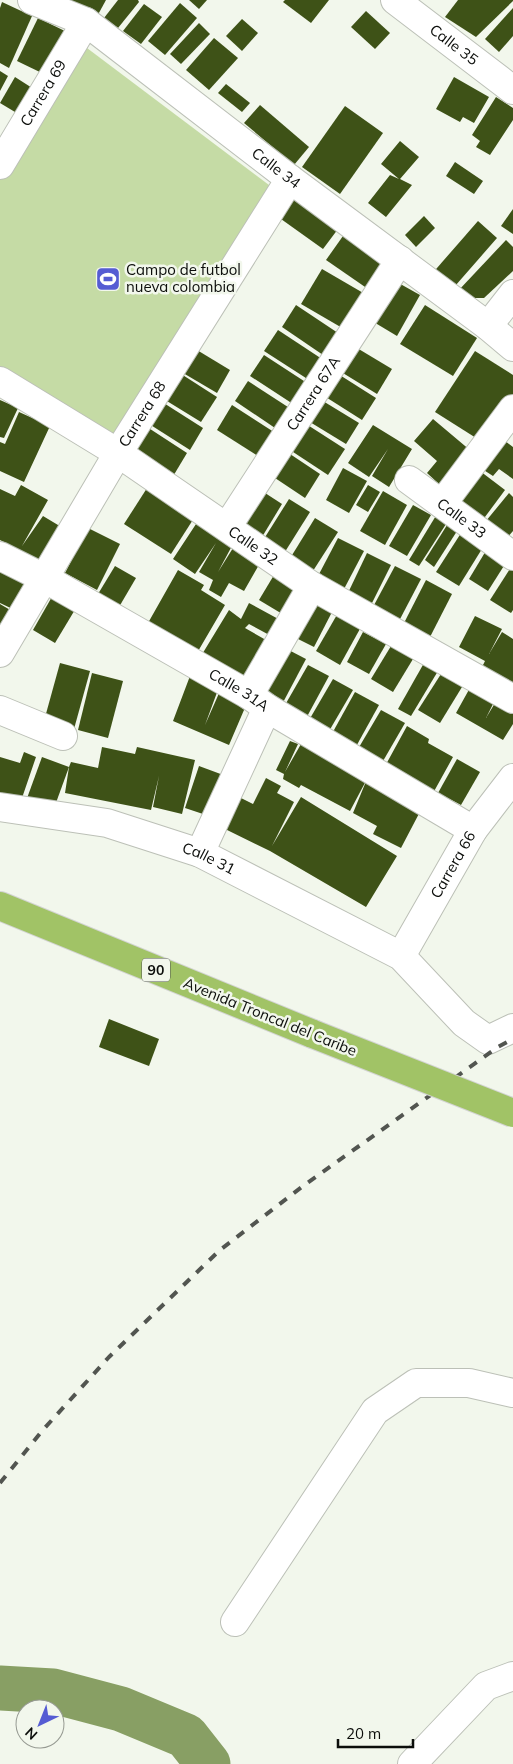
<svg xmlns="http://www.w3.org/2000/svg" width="513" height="1764" viewBox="0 0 513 1764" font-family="Mulish,sans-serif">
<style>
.green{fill:#c5dba5}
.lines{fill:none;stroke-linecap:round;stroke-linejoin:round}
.river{stroke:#889f64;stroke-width:45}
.building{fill:#3e5217}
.minor-casing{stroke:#bcc0b7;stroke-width:30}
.highway-casing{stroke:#d3d4d3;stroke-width:30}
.minor{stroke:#fff;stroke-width:28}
.highway{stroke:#a1c366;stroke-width:28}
.rail{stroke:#525550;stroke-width:4;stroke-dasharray:9 9;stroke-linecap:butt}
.highway-bridge-casing{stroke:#d3d4d3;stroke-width:30;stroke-linecap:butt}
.highway-bridge{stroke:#a1c366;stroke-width:28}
.labels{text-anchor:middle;stroke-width:5;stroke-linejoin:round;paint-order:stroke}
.shield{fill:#f2f7ec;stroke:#51544e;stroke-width:1}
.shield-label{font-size:14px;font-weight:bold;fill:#0c0e0b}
.street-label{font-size:15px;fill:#0c0e0b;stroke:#f2f7ec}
.poi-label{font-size:15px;fill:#0c0e0b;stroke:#f2f7ec;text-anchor:start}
</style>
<rect width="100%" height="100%" fill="#f2f7ec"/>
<polygon class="green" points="79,42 273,188 113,443 0,370 0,172"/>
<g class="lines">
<polyline class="river" points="0,1688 53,1691 121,1709 186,1736 208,1764"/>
</g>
<g class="building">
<polygon points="69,0 106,0 94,22 65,6"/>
<polygon points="118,0 138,0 139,2 118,28 104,18"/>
<polygon points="189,0 207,0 199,9"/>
<polygon points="285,0 329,0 311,23 283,2"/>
<polygon points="458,0 513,0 513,1 476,37 445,17"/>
<polygon points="2,2 32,16 9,68 0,63 0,8"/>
<polygon points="180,3 197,18 165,55 148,41"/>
<polygon points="144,4 162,17 141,44 123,31"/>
<polygon points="513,8 513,36 499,52 485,39"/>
<polygon points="366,11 390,33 375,49 351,27"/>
<polygon points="38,18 69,33 48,76 17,61"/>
<polygon points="242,19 258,33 242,51 226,36"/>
<polygon points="199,23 210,34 181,64 170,54"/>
<polygon points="214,38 238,58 209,90 186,70"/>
<polygon points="0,71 8,76 0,91"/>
<polygon points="15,77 40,93 25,118 0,103"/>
<polygon points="454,77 489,97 474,123 463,117 460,122 436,109"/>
<polygon points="226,84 250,103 242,112 218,93"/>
<polygon points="496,97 513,108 513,120 490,155 476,147 480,141 472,135"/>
<polygon points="260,105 309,147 294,165 244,123"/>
<polygon points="345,106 383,133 340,194 302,167"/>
<polygon points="400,141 419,157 400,179 412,185 386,217 368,203 390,175 399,179 381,164"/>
<polygon points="455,162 483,181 474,194 446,176"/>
<polygon points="289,192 338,229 323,249 274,214"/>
<polygon points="513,209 513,234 501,226"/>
<polygon points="424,216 435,228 416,247 405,235"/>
<polygon points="478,221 497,238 449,293 430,276"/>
<polygon points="343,236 385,265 368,289 326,260"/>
<polygon points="506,240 513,247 513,271 484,298 467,298 458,291"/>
<polygon points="322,269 365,294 344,329 301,304"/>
<polygon points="395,281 420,295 397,336 372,321"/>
<polygon points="296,305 341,335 326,357 282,327"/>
<polygon points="425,305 477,338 453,376 400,344"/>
<polygon points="278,330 322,359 309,380 264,351"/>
<polygon points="352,345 392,369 377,394 338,370"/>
<polygon points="192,347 230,370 217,393 178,370"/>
<polygon points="475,351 513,375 513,398 484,443 435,412"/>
<polygon points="264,355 307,383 293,404 250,376"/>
<polygon points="178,372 217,397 201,422 162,398"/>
<polygon points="335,372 376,398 362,420 321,394"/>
<polygon points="248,381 291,409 278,430 235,401"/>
<polygon points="318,398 359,423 346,444 305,419"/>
<polygon points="0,400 18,408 4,438 0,437"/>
<polygon points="159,400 203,428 190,450 146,422"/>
<polygon points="232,405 277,434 261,458 217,430"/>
<polygon points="19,412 50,426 24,482 0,471 0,442 5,444"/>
<polygon points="433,419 471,451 439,484 427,473 437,461 414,441"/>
<polygon points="303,422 345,449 328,475 287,448"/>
<polygon points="144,425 187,453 172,478 128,450"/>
<polygon points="373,425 412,449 389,487 372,476 388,449 369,477 348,463"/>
<polygon points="501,438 513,447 513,479 499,469 493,476 479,467"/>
<polygon points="287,452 320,474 305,498 272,476"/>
<polygon points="343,468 367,481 349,513 326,500"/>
<polygon points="480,471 505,490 482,521 457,502"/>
<polygon points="21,485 48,500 22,546 43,516 68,531 46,568 20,550 0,540 0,489 15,496"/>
<polygon points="149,485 196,515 171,554 124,524"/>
<polygon points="368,485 380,492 368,512 356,505"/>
<polygon points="262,491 282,504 262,537 241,524"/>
<polygon points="383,491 407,505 385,545 360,531"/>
<polygon points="509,493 513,497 513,531 507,538 486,521"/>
<polygon points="289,499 310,512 283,555 262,542"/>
<polygon points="413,505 431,515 407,556 389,546"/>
<polygon points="437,514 448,521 419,566 409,560"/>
<polygon points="315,518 338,532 311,574 289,560"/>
<polygon points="198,521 233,544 218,572 233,548 260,563 244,591 229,583 221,597 209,590 213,580 199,572 216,543 195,574 173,559"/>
<polygon points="449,522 459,528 434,567 425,560"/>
<polygon points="88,528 120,544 97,590 65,573"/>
<polygon points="463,530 485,544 459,586 436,572"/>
<polygon points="338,538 364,551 344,589 318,576"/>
<polygon points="487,549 507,561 488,591 469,579"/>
<polygon points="367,553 391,565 370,607 347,595"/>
<polygon points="5,563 38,579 21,613 0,603 0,573"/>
<polygon points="513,564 513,610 511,613 490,600"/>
<polygon points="115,566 136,578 119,607 98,594"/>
<polygon points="395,566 421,579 399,621 373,607"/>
<polygon points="178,570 204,585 201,590 225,605 197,653 148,623"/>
<polygon points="274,575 299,590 284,615 259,600"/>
<polygon points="426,580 452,594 430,637 404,623"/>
<polygon points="53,595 76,608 55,643 33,630"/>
<polygon points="312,601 332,612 314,647 294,637"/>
<polygon points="249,603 282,621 273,637 249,624 245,628 273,644 251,684 201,656 229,610 241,619"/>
<polygon points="0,604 17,614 0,639"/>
<polygon points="338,613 361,627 340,665 316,651"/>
<polygon points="475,616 502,629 489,654 502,632 513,639 513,690 482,667 485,661 459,647"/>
<polygon points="363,632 386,644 369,674 347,662"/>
<polygon points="281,646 306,659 279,710 255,697"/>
<polygon points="391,646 413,659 393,692 371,679"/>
<polygon points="60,663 90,671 74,729 44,721"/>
<polygon points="424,663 438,671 411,716 398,709"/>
<polygon points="308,665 329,676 303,724 281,712"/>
<polygon points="92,673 123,681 108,738 78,730"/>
<polygon points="441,674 462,687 440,723 418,710"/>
<polygon points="190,676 219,687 205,725 220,691 247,703 229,745 173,721"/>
<polygon points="333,679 353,690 325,738 305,727"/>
<polygon points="471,686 495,700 486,718 498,698 513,708 513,724 503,740 456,713"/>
<polygon points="355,692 379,705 353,752 329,739"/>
<polygon points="381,710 405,723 379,768 355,754"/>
<polygon points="407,726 429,739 428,743 453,757 432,795 384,768"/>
<polygon points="290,741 298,744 285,772 301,744 367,779 350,811 301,785 299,788 283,779 284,774 276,770"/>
<polygon points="102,747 135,754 137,747 195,760 182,814 153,807 159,776 151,810 65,793 69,767 71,762 98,768"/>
<polygon points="24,752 36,757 22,798 11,794 7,804 0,802 0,757 20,763"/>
<polygon points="42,757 69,767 53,811 26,801"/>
<polygon points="457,759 480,772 461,805 438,793"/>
<polygon points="199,766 226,776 212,817 185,808"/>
<polygon points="266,778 281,786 277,793 294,802 272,846 301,797 397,856 366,907 270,851 223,828 239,797 253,804"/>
<polygon points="367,779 423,806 401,848 373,834 377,826 353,813"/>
<polygon points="109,1019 159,1039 149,1066 99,1047"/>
</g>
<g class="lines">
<defs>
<g id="minor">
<path id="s1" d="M 32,0 L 86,22 L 290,179 L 488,326 L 513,347"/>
<path id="s2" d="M 395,0 L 513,90"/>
<path id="s3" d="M 0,165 L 86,22"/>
<polyline points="488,326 513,294"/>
<path id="s4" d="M 0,381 L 118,453 L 312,586 L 513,699"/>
<path id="s5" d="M 409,480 L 513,556"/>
<polyline points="442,504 513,409"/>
<path id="s6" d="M 227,527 L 400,260"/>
<path id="s7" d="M 0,556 L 44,578 L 249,695 L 267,708 L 473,830"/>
<path id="s8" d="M 0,653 L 118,453 L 290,179"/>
<polyline points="249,695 312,586"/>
<polyline points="0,710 63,736"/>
<path id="s9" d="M 0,807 L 107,823 L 200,853 L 401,956 L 464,1023 L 488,1040 L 513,1028"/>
<polyline points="200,853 267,708"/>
<path id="s10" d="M 401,956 L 473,830 L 513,778"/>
<polyline points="235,1622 375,1411 416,1383 469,1383 513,1393"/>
<polyline points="412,1764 486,1686 513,1676"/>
</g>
<polyline id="highway" points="0,906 313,1034"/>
</defs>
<use href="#minor" class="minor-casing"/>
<use href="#highway" class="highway-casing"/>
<use href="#minor" class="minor"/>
<use href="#highway" class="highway"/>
<polyline class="rail" points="0,1483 42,1431 109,1357 220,1250 303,1186 498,1047 513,1039"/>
<defs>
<polyline id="highway-bridge" points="313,1034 513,1113"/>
</defs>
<use href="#highway-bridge" class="highway-bridge-casing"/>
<use href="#highway-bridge" class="highway-bridge"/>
</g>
<defs>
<symbol id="stadium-square" viewBox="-11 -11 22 22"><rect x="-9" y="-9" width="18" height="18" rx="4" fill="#555cd3" stroke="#f2f7ec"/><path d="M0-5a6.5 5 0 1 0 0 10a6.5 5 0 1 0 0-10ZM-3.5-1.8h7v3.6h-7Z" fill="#fff"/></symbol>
</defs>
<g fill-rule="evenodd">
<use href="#stadium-square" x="94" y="265" width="28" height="28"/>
</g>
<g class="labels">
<rect class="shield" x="142" y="958.5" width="28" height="23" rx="4"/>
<g class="shield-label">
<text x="156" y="975">90</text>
</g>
<g class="street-label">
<text dy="5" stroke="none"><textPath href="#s2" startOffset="74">Calle 35</textPath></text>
<text dy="5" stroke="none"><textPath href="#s3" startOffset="84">Carrera 69</textPath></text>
<text dy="5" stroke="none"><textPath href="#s1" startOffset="298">Calle 34</textPath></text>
<text dy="5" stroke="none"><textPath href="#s6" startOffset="159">Carrera 67A</textPath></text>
<text dy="5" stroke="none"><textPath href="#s8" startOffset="278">Carrera 68</textPath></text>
<text dy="5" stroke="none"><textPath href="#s5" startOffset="65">Calle 33</textPath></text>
<text dy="5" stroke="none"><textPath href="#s4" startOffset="302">Calle 32</textPath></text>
<text dy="5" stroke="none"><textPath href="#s7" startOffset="274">Calle 31A</textPath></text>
<text dy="5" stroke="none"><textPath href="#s9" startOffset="216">Calle 31</textPath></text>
<text dy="5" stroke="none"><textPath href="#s10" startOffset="105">Carrera 66</textPath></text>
<text transform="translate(270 1017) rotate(22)" y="5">Avenida Troncal del Caribe</text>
</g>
<g class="poi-label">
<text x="126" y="275">Campo de futbol<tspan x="126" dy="17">nueva colombia</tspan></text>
</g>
</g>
<g transform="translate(40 1724) rotate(223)"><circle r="24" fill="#f2f7ec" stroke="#969a92"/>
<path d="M0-4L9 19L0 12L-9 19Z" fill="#555cd3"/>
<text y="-8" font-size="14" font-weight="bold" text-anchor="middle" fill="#0c0e0b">N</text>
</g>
<path d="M338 1739v8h75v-8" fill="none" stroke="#0c0e0b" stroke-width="2.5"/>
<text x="346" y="1739" font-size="15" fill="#0c0e0b" stroke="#f2f7ec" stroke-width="4" paint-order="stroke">20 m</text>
</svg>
